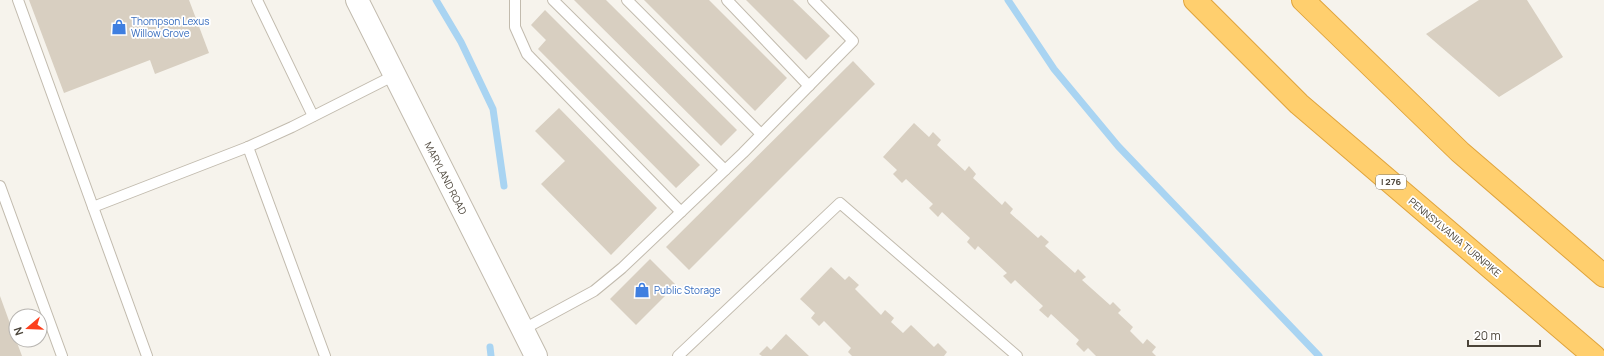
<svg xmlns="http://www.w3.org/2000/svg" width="1604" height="356" viewBox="0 0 1604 356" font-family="Manrope,sans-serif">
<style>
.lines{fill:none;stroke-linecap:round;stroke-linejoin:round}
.stream{stroke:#a9d4f2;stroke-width:7}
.building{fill:#d8cfc1}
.service-casing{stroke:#c2bbae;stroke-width:12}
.tertiary-casing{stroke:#c2bbae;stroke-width:24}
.motorway-casing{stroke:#e0a43c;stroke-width:24}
.service{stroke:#fff;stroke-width:10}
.tertiary{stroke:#fff;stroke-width:22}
.motorway{stroke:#ffcf6e;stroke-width:22}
.labels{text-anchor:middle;stroke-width:3.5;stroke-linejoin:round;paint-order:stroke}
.shield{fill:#fff;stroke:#817c74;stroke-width:1}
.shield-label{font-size:9px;font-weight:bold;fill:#4b4439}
.shop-label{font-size:10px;fill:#366cbe;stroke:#fff;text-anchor:start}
.street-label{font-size:10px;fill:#4b4439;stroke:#fff}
</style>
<rect width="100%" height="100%" fill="#f6f3ec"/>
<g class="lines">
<g class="stream">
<polyline points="436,0 461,42 493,109 504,186"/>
<polyline points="1008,0 1054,69 1118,146 1319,356"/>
<polyline points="490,347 491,356"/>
</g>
</g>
<g class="building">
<polygon points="29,0 189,0 209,53 155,74 150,60 64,93"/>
<polygon points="574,0 606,0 737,130 721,146"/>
<polygon points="644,0 709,0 787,78 755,111"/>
<polygon points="746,0 793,0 830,36 806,60"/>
<polygon points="1479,0 1527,0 1563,57 1499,97 1426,34"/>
<polygon points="545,10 700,165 676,188 538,49 546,40 531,25"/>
<polygon points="853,61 875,84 689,270 666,247"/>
<polygon points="559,108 657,208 611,255 541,184 565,161 535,131"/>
<polygon points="914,123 929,137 933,132 941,140 937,145 965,171 969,166 976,174 973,178 1002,205 1005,201 1013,209 1010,213 1038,238 1041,235 1049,242 1045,246 1075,273 1078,269 1086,277 1082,280 1110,305 1113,302 1121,310 1118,313 1133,327 1130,331 1143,344 1147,339 1156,347 1152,352 1156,356 1096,356 1088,348 1084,352 1076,344 1079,340 1051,314 1048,318 1039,310 1043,306 1015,280 1011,284 1003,276 1007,273 978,246 975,250 967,242 970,238 942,212 938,217 929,208 933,204 906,179 902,183 893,174 897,170 883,157"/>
<polygon points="650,259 676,285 636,325 610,299"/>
<polygon points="831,267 845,280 849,276 859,285 855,289 881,315 885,310 894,318 891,322 903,333 911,325 934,347 938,343 947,352 944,356 852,356 848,352 851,348 824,321 819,326 811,318 815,313 800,299"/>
<polygon points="0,296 16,340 22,356 0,356"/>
<polygon points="786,334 809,356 762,356 759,354 767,346 771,350"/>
</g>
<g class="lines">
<defs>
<g id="service">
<polyline points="18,0 93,207 248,147 292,127 395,75"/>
<polyline points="257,0 313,116"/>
<polyline points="515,0 515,27 527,54 681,212"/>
<polyline points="553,0 725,170"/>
<polyline points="627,0 761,134"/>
<polyline points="727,0 809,86"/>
<polyline points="248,147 325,356"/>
<polyline points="0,186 62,356"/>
<polyline points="93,207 147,356"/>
<polyline points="522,330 594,291 622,268 743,153 853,41 813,0"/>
<polyline points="678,356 840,203 1017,356"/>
</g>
<polyline id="tertiary" points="357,0 536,356"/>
<g id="motorway">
<polyline points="1195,0 1299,104 1594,356"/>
<polyline points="1303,0 1460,152 1604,276"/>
</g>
</defs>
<use href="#service" class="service-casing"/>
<use href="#tertiary" class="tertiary-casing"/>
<use href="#motorway" class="motorway-casing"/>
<use href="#service" class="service"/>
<use href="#tertiary" class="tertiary"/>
<use href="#motorway" class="motorway"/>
</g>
<defs>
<symbol id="shop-bare" viewBox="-9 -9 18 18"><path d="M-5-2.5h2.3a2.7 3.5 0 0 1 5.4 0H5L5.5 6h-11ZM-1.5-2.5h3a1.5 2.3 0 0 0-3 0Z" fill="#3f7fe0" stroke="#fff" stroke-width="2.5" paint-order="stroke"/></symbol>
</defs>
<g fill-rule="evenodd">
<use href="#shop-bare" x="108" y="16" width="22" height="22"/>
<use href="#shop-bare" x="631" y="279" width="22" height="22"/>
</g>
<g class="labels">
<rect class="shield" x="1376" y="175" width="30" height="14" rx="3"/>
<g class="shield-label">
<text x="1391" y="185">I 276</text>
</g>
<g class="shop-label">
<text x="131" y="25">Thompson Lexus<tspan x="131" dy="12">Willow Grove</tspan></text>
<text x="654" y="294">Public Storage</text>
</g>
<g class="street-label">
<text transform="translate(446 178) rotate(63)" y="4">MARYLAND ROAD</text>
<text transform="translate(1455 237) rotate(40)" y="4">PENNSYLVANIA TURNPIKE</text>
</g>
</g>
<g transform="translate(28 328) rotate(251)"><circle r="19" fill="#ffffff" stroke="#b7b4b0"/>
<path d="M0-3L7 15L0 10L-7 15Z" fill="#fc3f1d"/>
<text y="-6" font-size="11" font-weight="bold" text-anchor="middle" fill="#4b4439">N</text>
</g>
<path d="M1468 340v6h72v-6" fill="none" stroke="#4b4439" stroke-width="2"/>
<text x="1474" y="340" font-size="12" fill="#4b4439" stroke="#ffffff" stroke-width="3" paint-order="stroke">20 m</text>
</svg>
